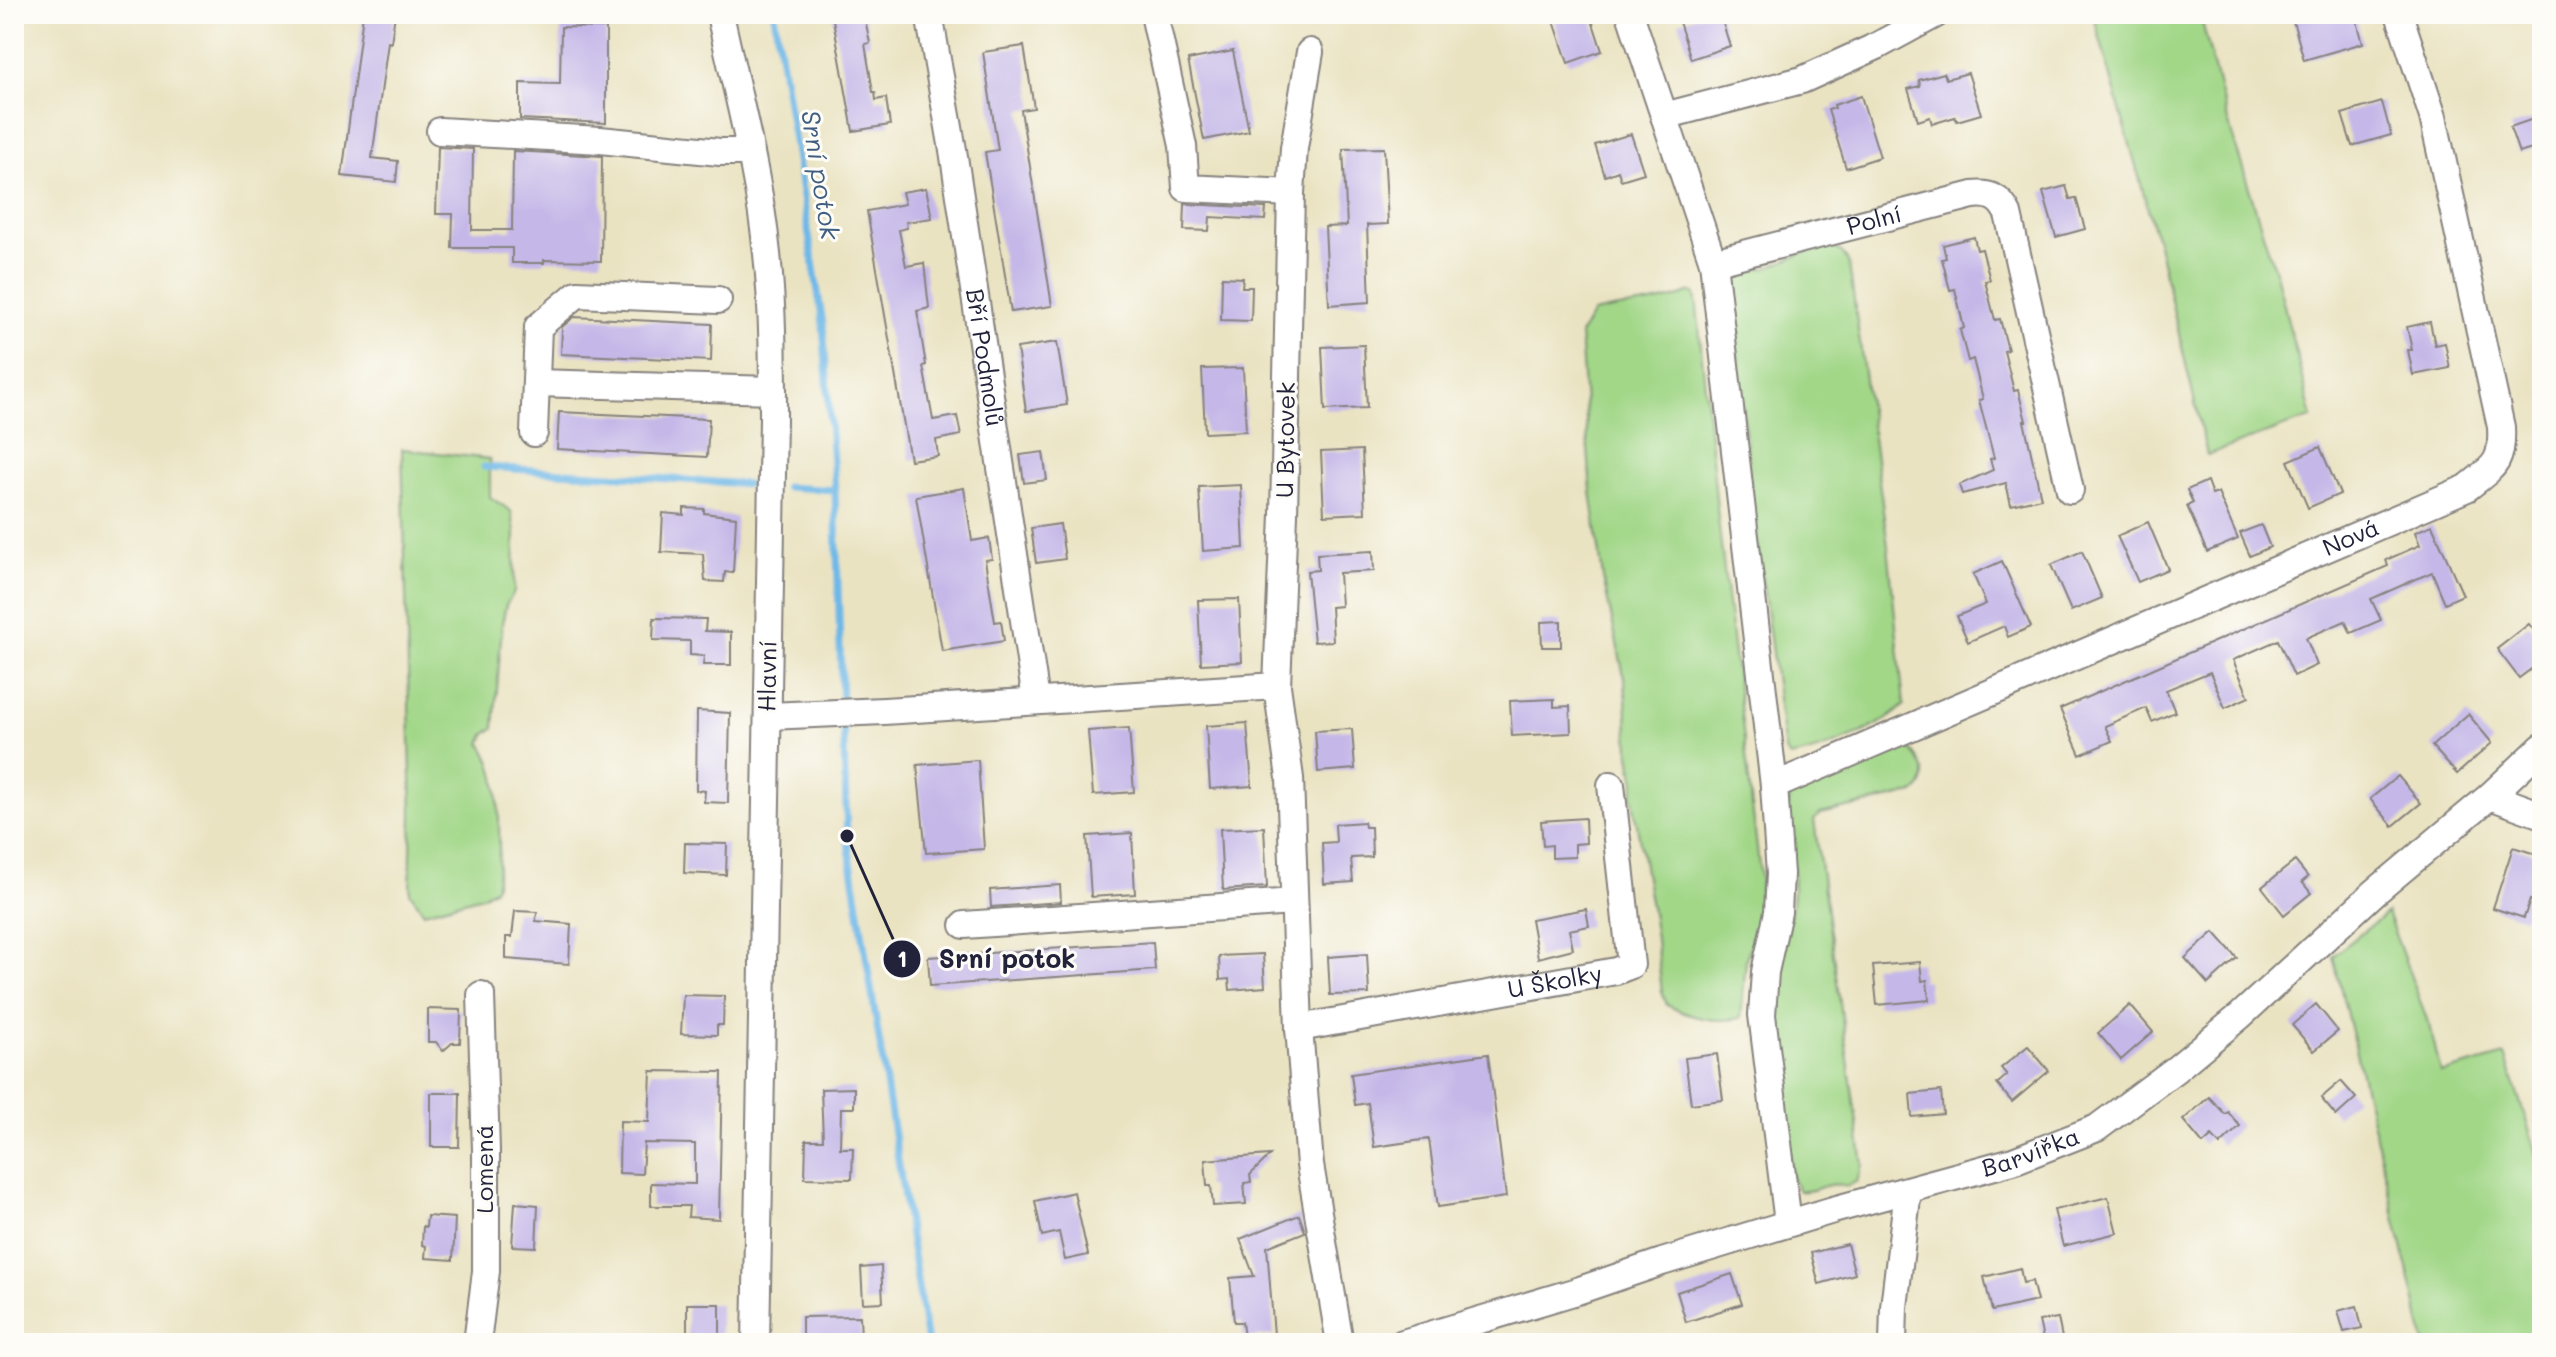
<svg xmlns="http://www.w3.org/2000/svg" width="2556" height="1357" viewBox="0 0 2556 1357" font-family="Mali,sans-serif">
<style>
.green{fill:#a2d788;stroke:#627c62;stroke-width:2}
.lines{fill:none;stroke-linecap:round;stroke-linejoin:round}
.stream{stroke:#6eb8e7;stroke-width:7}
.building{fill:#c5b8e8}
.minor-casing{stroke:#86827e;stroke-width:30}
.minor{stroke:#fff;stroke-width:26}
.labels{text-anchor:middle;stroke-width:6;stroke-linejoin:round;paint-order:stroke}
.street-label{font-size:24px;fill:#22223b;stroke:#fdfcf7}
.water-label{font-size:26px;font-style:italic;fill:#405e80;stroke:#fdfcf7}
.leader{fill:none;stroke:#22223b;stroke-width:3}
.callout-dot{fill:#22223b;stroke:#fdfcf7;stroke-width:3}
.mark-label{font-size:24px;text-anchor:middle;font-weight:bold;fill:#fff}
.callout-label{font-size:26px;text-anchor:middle;font-weight:bold;fill:#22223b;stroke:#fdfcf7;stroke-width:6;stroke-linejoin:round;paint-order:stroke}
</style>
<rect width="100%" height="100%" fill="#fdfcf7"/>
<filter id="ink" filterUnits="userSpaceOnUse"><feTurbulence type="fractalNoise" baseFrequency=".0125" numOctaves="2"/><feDisplacementMap in="SourceGraphic" scale="16" xChannelSelector="R" yChannelSelector="G"/><feConvolveMatrix kernelMatrix="1 2 1 2 8 2 1 2 1" color-interpolation-filters="sRGB"/></filter>
<filter id="wash" filterUnits="userSpaceOnUse"><feTurbulence type="fractalNoise" baseFrequency=".006" numOctaves="4" result="noise"/><feDisplacementMap in="SourceGraphic" scale="32" xChannelSelector="R" yChannelSelector="G"/><feGaussianBlur stdDeviation="1.8" result="paint"/><feColorMatrix in="noise" values="0 0 0 0 0 0 0 0 0 0 0 0 0 0 0 0 0 1.4 0 .05"/><feComposite in="paint" operator="in"/></filter>
<g filter="url(#wash)">
<rect width="100%" height="100%" fill="#eae3c2"/>
<g class="green">
<path d="M 2093,14 L 2200,14 L 2227,118 L 2277,277 L 2312,418 C 2276,428 2242,443 2207,455 L 2158,244 Z"/>
<path d="M 1824,245 C 1837,248 1843,252 1849,264 L 1888,546 L 1904,705 C 1883,728 1821,751 1790,757 L 1785,751 L 1752,502 L 1730,276 L 1736,270 L 1767,268 Z"/>
<path d="M 1691,292 L 1695,294 L 1697,307 L 1719,528 L 1761,882 L 1755,927 L 1746,960 L 1741,1018 C 1713,1023 1692,1018 1667,1005 L 1662,992 L 1655,931 L 1632,795 L 1635,783 L 1629,749 L 1625,681 L 1603,578 L 1591,491 L 1580,334 L 1593,313 C 1625,305 1661,305 1691,292 Z"/>
<path d="M 402,449 L 490,459 L 490,497 L 511,511 L 515,531 L 514,592 L 506,605 L 502,624 L 494,728 L 486,734 L 481,743 C 485,751 490,758 492,766 C 501,792 501,860 495,888 L 482,896 L 424,912 L 410,893 L 412,814 Z"/>
<path d="M 1907,746 C 1920,759 1934,778 1914,793 L 1820,814 L 1814,820 L 1863,1165 L 1857,1181 L 1848,1186 C 1824,1180 1816,1194 1799,1191 L 1792,1178 L 1778,1045 L 1778,972 L 1792,906 L 1794,873 L 1787,808 L 1790,796 Z"/>
<polygon points="2387,913 2431,1030 2441,1073 2505,1055 2542,1169 2542,1343 2425,1343 2333,956"/>
</g>
<g class="lines">
<g class="stream">
<polyline points="774,14 823,324 835,490 842,707"/>
<polyline points="484,467 747,484"/>
<polyline points="786,487 835,490"/>
<polyline points="843,720 847,836 927,1343"/>
</g>
</g>
<g id="blocks">
<g class="building">
<polygon points="363,14 395,14 391,43 388,42 372,158 398,161 396,182 342,176"/>
<polygon points="832,14 864,14 870,43 865,44 873,92 875,92 876,100 886,98 890,125 853,131"/>
<polygon points="1575,14 1590,14 1602,51 1568,63 1554,21"/>
<polygon points="1704,14 1720,14 1730,46 1691,59 1679,22"/>
<polygon points="2291,14 2355,14 2363,43 2304,60"/>
<polygon points="561,27 606,28 606,123 520,119 520,83 560,84"/>
<polygon points="1024,46 1034,108 1021,110 1052,306 1011,312 985,152 998,150 983,52"/>
<polygon points="1233,51 1249,131 1204,140 1188,60"/>
<polygon points="1944,73 1946,79 1968,73 1981,114 1957,121 1955,117 1932,124 1930,117 1918,121 1908,89 1920,86 1919,80"/>
<polygon points="1861,96 1880,157 1846,168 1828,110 1835,108 1834,105"/>
<polygon points="2382,102 2391,135 2352,146 2342,114"/>
<polygon points="2542,116 2542,146 2519,153 2510,127"/>
<polygon points="1631,134 1644,173 1621,180 1618,171 1605,176 1595,145"/>
<polygon points="438,147 473,149 472,230 512,230 513,151 602,156 601,261 544,260 544,263 512,263 512,248 452,248 453,214 436,214"/>
<polygon points="1384,148 1388,224 1367,225 1370,302 1329,305 1325,227 1347,226 1343,149"/>
<polygon points="2066,186 2070,199 2076,198 2085,229 2056,237 2043,192"/>
<polygon points="926,188 932,218 906,222 907,228 899,230 906,266 924,263 929,308 917,311 926,365 923,366 933,420 957,416 961,435 936,440 938,456 910,460 867,211 905,204 902,192"/>
<polygon points="1185,204 1266,208 1265,220 1210,217 1209,231 1184,230"/>
<polygon points="1974,237 1977,250 1982,249 1990,280 1985,281 1995,320 2000,319 2008,350 2004,351 2014,391 2018,390 2026,421 2024,421 2041,498 2011,505 2006,483 1962,494 1959,485 1993,470 1990,459 1994,458 1979,400 1983,399 1973,359 1968,361 1960,330 1964,328 1955,289 1950,290 1942,259 1946,258 1943,245"/>
<polygon points="1222,277 1243,278 1242,287 1252,287 1251,321 1221,320"/>
<polygon points="574,317 712,324 711,361 561,354 562,327"/>
<polygon points="2430,322 2435,345 2445,343 2450,368 2413,375 2408,350 2412,350 2407,327"/>
<polygon points="1057,342 1067,405 1026,411 1017,348"/>
<polygon points="1364,345 1367,408 1325,410 1322,347"/>
<polygon points="1243,368 1246,431 1205,433 1202,369"/>
<polygon points="559,412 709,419 707,457 557,449"/>
<polygon points="2320,447 2340,494 2308,508 2288,461"/>
<polygon points="1362,450 1365,513 1324,515 1321,452"/>
<polygon points="1043,452 1047,480 1024,483 1020,455"/>
<polygon points="2207,481 2212,495 2218,493 2238,539 2207,552 2187,506 2193,503 2187,490"/>
<polygon points="1241,485 1244,548 1203,551 1199,487"/>
<polygon points="964,488 972,541 989,538 992,559 985,560 995,622 1001,621 1004,641 942,651 916,496"/>
<polygon points="684,508 704,509 704,513 736,517 733,573 725,572 724,582 705,581 703,554 661,552 663,513 684,515"/>
<polygon points="2148,522 2168,569 2138,582 2117,536"/>
<polygon points="1060,524 1065,559 1036,563 1031,528"/>
<polygon points="2261,525 2270,547 2250,556 2240,533"/>
<polygon points="2432,525 2463,595 2445,603 2432,572 2371,599 2381,620 2351,633 2345,621 2306,638 2317,665 2294,676 2278,640 2233,660 2249,697 2225,708 2210,672 2166,690 2175,712 2152,722 2146,708 2105,726 2112,741 2080,755 2060,709 2388,566 2386,560 2420,545 2415,532"/>
<polygon points="1373,551 1374,571 1339,573 1341,606 1331,607 1333,641 1314,642 1307,571 1318,570 1317,554"/>
<polygon points="2082,551 2102,598 2071,611 2051,565"/>
<polygon points="2002,561 2031,627 2008,637 2004,626 1968,642 1957,616 1986,604 1973,574"/>
<polygon points="1239,599 1242,662 1201,664 1198,600"/>
<polygon points="654,618 706,619 705,631 731,632 731,665 703,665 704,656 690,655 690,641 653,640"/>
<polygon points="1561,621 1561,647 1542,647 1541,622"/>
<polygon points="2529,624 2542,641 2542,661 2519,678 2497,649"/>
<polygon points="1554,699 1554,707 1570,706 1571,733 1512,736 1510,701"/>
<polygon points="697,711 730,713 728,803 704,802 705,791 696,790"/>
<polygon points="2468,714 2492,743 2457,774 2432,746"/>
<polygon points="1247,723 1252,786 1210,789 1206,726"/>
<polygon points="1129,728 1134,792 1093,795 1088,731"/>
<polygon points="1352,729 1355,769 1318,772 1315,731"/>
<polygon points="978,760 984,849 926,853 917,765"/>
<polygon points="2398,776 2421,803 2393,826 2370,799"/>
<polygon points="1585,818 1586,843 1575,844 1575,857 1552,858 1552,845 1543,846 1541,821"/>
<polygon points="1364,822 1365,827 1371,827 1372,857 1351,858 1353,882 1324,884 1322,843 1336,842 1335,824"/>
<polygon points="1264,827 1267,887 1223,890 1220,829"/>
<polygon points="1132,833 1135,894 1091,897 1087,836"/>
<polygon points="685,843 727,844 726,875 684,873"/>
<polygon points="2513,847 2542,856 2542,887 2537,902 2530,900 2524,918 2493,908"/>
<polygon points="2295,861 2308,877 2302,882 2311,893 2284,915 2262,887"/>
<polygon points="1060,885 1061,902 991,907 990,890"/>
<polygon points="1586,909 1589,926 1569,930 1573,949 1538,958 1531,919"/>
<polygon points="515,911 537,912 536,921 571,924 569,964 506,959 506,937 512,937"/>
<polygon points="2214,932 2237,958 2208,984 2185,958"/>
<polygon points="1153,942 1155,970 930,986 928,957"/>
<polygon points="1263,954 1265,987 1230,990 1229,979 1220,980 1219,956"/>
<polygon points="1367,954 1369,994 1330,995 1328,957"/>
<polygon points="1920,962 1922,981 1927,980 1929,1000 1877,1005 1873,966"/>
<polygon points="683,995 724,996 723,1025 717,1025 717,1035 681,1034"/>
<polygon points="2316,1004 2338,1031 2314,1051 2292,1025"/>
<polygon points="2130,1005 2153,1032 2121,1060 2098,1033"/>
<polygon points="428,1009 461,1010 460,1043 452,1043 443,1051 436,1042 428,1042"/>
<polygon points="2028,1046 2049,1071 2012,1102 1997,1084 2007,1075 2001,1068"/>
<polygon points="1488,1054 1506,1197 1438,1207 1429,1139 1374,1147 1368,1103 1355,1105 1351,1074"/>
<polygon points="1717,1054 1723,1100 1691,1104 1685,1058"/>
<polygon points="651,1071 722,1072 719,1219 688,1217 689,1206 651,1206 651,1183 695,1184 695,1144 644,1143 642,1174 619,1173 620,1121 649,1122"/>
<polygon points="2341,1081 2356,1098 2336,1116 2321,1098"/>
<polygon points="854,1088 854,1108 841,1108 840,1148 853,1148 852,1179 805,1178 806,1140 823,1140 821,1089"/>
<polygon points="1941,1091 1943,1114 1912,1117 1910,1094"/>
<polygon points="431,1093 460,1093 459,1147 431,1147"/>
<polygon points="2209,1097 2225,1114 2228,1112 2240,1126 2220,1145 2212,1136 2203,1144 2183,1120"/>
<polygon points="1270,1155 1250,1175 1251,1182 1244,1183 1246,1204 1213,1206 1211,1186 1207,1186 1205,1160"/>
<polygon points="1074,1192 1088,1255 1065,1260 1059,1232 1042,1236 1035,1201"/>
<polygon points="2108,1197 2117,1233 2063,1246 2054,1210"/>
<polygon points="515,1203 538,1205 536,1247 512,1246"/>
<polygon points="1299,1215 1305,1232 1267,1247 1274,1335 1244,1338 1242,1322 1234,1322 1230,1278 1254,1276 1240,1239"/>
<polygon points="427,1216 455,1218 453,1260 425,1258 426,1246 422,1245 423,1226 426,1227"/>
<polygon points="1847,1244 1855,1274 1819,1284 1811,1253"/>
<polygon points="881,1266 883,1302 863,1303 861,1268"/>
<polygon points="2020,1268 2023,1283 2032,1281 2037,1301 1992,1311 1984,1277"/>
<polygon points="1732,1274 1742,1304 1686,1322 1677,1292"/>
<rect x="687" y="1304" width="33" height="39"/>
<polygon points="2357,1306 2362,1328 2344,1332 2338,1311"/>
<polygon points="860,1316 861,1339 840,1340 840,1343 802,1343 802,1317"/>
<polygon points="2058,1318 2063,1343 2044,1343 2039,1321"/>
</g>
</g>
</g>
<g filter="url(#ink)">
<use href="#blocks" fill-opacity="0" stroke="#86827e" stroke-width="2"/>
<g class="lines">
<defs>
<g id="minor">
<path d="M 720,14 C 737,94 759,173 767,254 C 773,309 773,365 773,420 L 756,1343"/>
<path id="s1" d="M 929,14 L 953,150 L 1036,700"/>
<polyline points="1154,14 1183,146 1186,188 1291,193"/>
<path id="s2" d="M 1630,14 L 1713,262 L 1973,195 C 1991,193 2000,198 2008,214 L 2070,490"/>
<polyline points="1310,52 1294,148 1291,193 1284,514 1277,686 1290,778 1299,1028 1310,1165 1340,1343"/>
<polyline points="1664,116 1802,80 1877,46 1936,14"/>
<polyline points="440,131 600,140 720,152 750,152"/>
<polyline points="1713,262 1774,786 1780,874 1778,912 1765,972 1762,1015 1788,1223"/>
<polyline points="536,383 773,390"/>
<polyline points="534,433 538,327 577,294 718,300"/>
<polyline points="768,716 884,711 1277,686"/>
<path id="s3" d="M 1774,786 L 2467,488 C 2494,466 2503,464 2501,427 L 2433,117 L 2399,14"/>
<polyline points="2490,796 2542,815"/>
<polyline points="964,925 1294,902"/>
<path id="s4" d="M 1299,1028 L 1616,971 L 1631,965 L 1611,785"/>
<polyline points="477,1343 486,1271 486,1150 481,995"/>
<path id="s5" d="M 1403,1343 L 1577,1291 L 1662,1262 L 1833,1210 L 2013,1161 L 2097,1128 L 2176,1069 L 2240,1016 L 2374,893 L 2490,796 L 2542,747"/>
<polyline points="1893,1343 1894,1307 1908,1190"/>
</g>
</defs>
<use href="#minor" class="minor-casing"/>
<use href="#minor" class="minor"/>
</g>
</g>
<g class="labels">
<g class="street-label">
<text dy="8" stroke="none"><textPath href="#s2" startOffset="428">Polní</textPath></text>
<text dy="8" stroke="none"><textPath href="#s1" startOffset="348">Bří Podmolů</textPath></text>
<text transform="translate(1286 440) rotate(-89)" y="8">U Bytovek</text>
<text dy="8" stroke="none"><textPath href="#s3" startOffset="628">Nová</textPath></text>
<text transform="translate(768 676) rotate(-89)" y="8">Hlavní</text>
<text dy="8" stroke="none"><textPath href="#s4" startOffset="260">U Školky</textPath></text>
<text dy="8" stroke="none"><textPath href="#s5" startOffset="656">Barvířka</textPath></text>
<text transform="translate(485 1169) rotate(-90)" y="8">Lomená</text>
</g>
<g class="water-label">
<text transform="translate(820 175) rotate(81)" y="9">Srní potok</text>
</g>
</g>
<path class="leader" d="M847 836L902 959"/>
<g class="callout-dot">
<circle cx="847" cy="836" r="8"/>
<circle cx="902" cy="959" r="20"/>
</g>
<g class="mark-label">
<text x="902" y="967">1</text>
</g>
<g class="callout-label">
<text x="1007" y="968">Srní potok</text>
</g>
<rect width="2556" height="1357" fill="none" stroke="#fdfcf7" stroke-width="48"/>
</svg>
